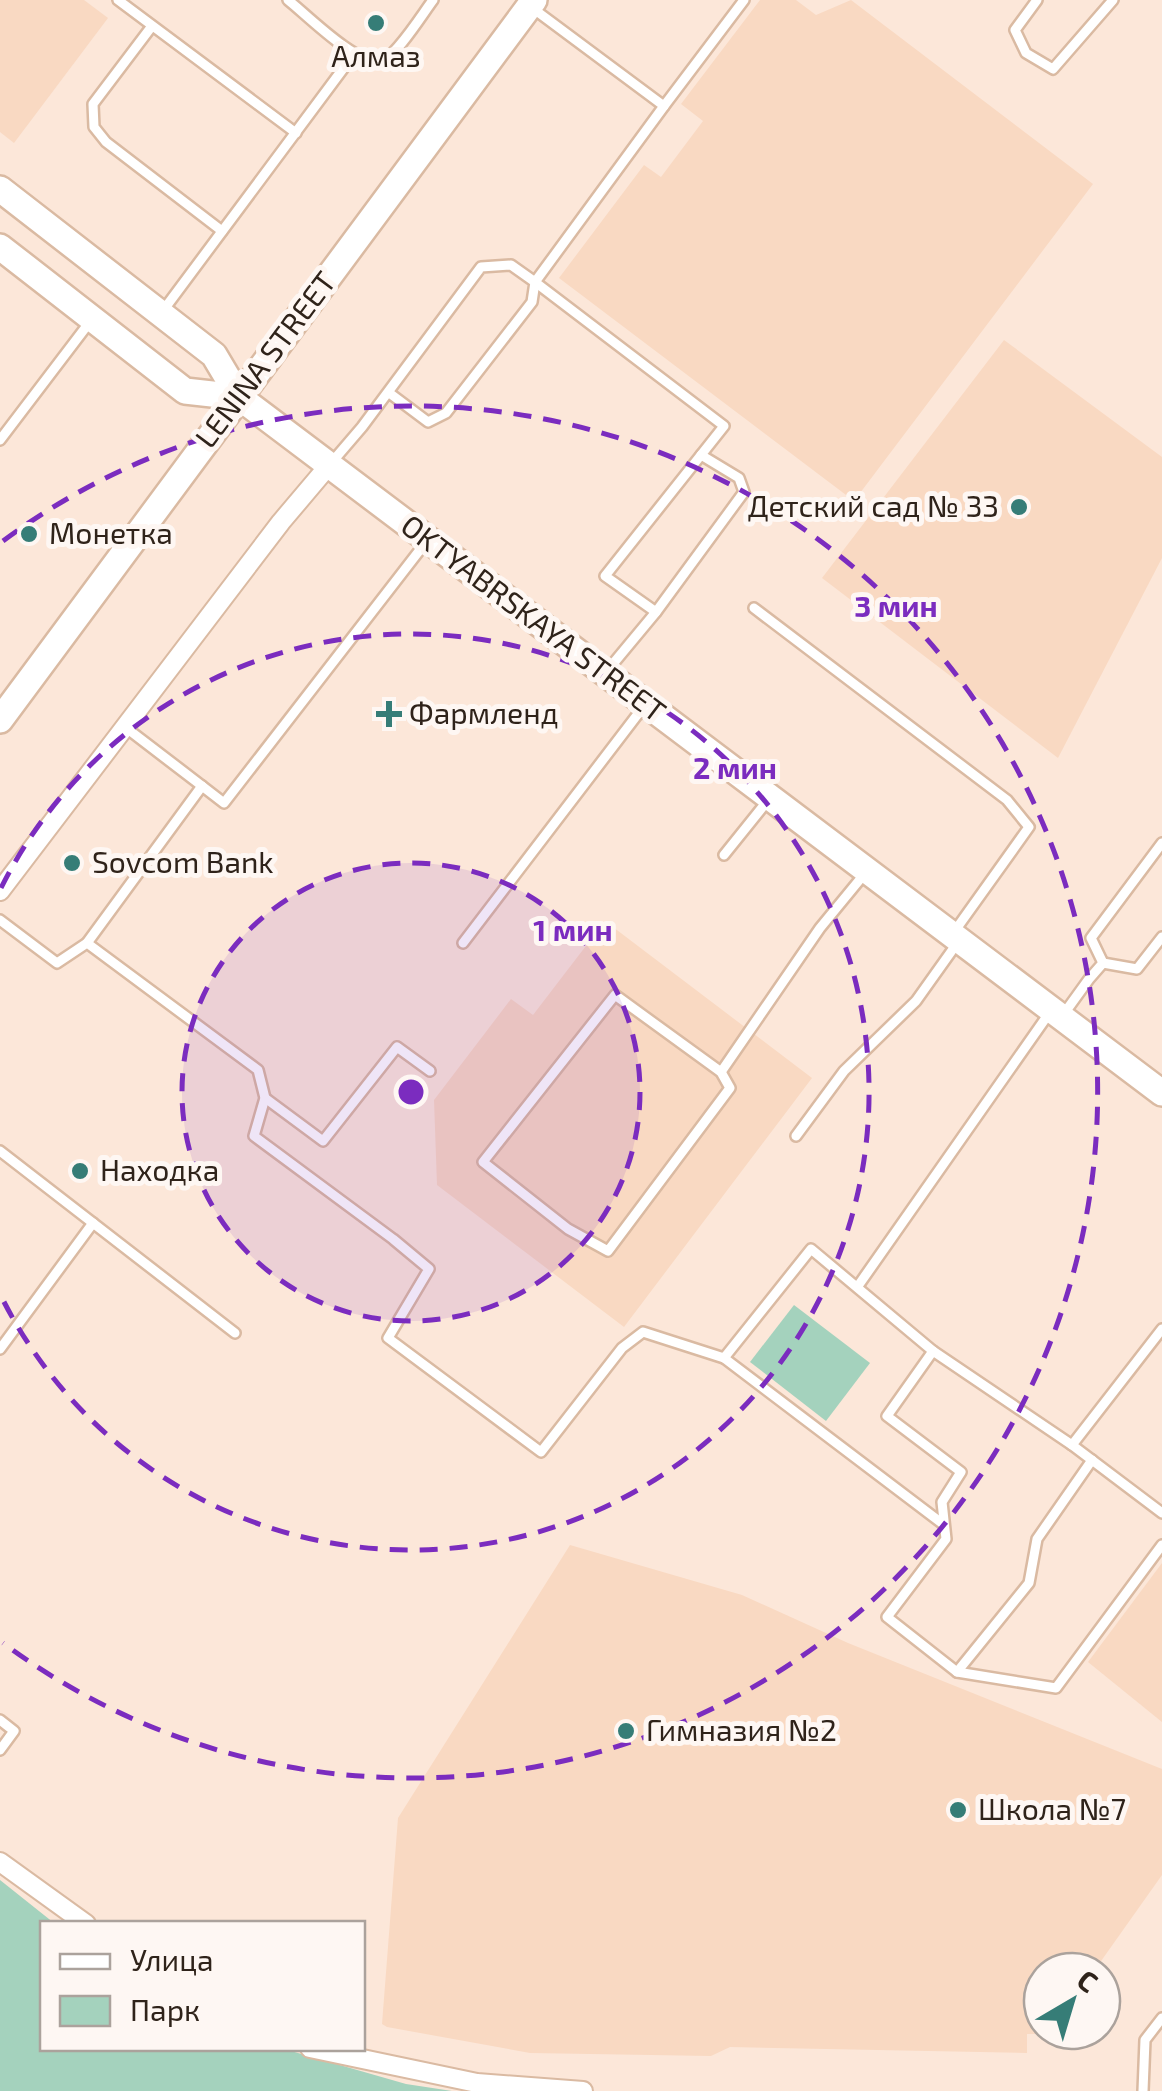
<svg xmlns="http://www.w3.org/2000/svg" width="1162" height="2091" viewBox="0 0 1162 2091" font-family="'Exo 2',sans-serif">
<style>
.built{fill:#f9d9c2}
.green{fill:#a4d2bd}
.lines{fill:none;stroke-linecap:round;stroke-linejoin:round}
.lane-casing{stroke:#dabaa2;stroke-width:14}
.street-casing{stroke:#dabaa2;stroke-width:22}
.secondary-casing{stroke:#dabaa2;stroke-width:30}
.lane{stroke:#fff;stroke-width:9}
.street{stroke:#fff;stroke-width:18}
.secondary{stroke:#fff;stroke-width:25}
.ring{fill:none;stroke:#7b2cbf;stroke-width:5;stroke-dasharray:18 12}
.poi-dot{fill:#367d77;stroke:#fef7f3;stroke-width:4}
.labels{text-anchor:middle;stroke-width:10;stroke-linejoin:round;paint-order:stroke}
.poi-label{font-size:30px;fill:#2f231a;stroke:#fef7f3;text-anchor:start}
.street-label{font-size:30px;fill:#2f231a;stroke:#fef7f3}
.centre{fill:#7b2cbf;stroke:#fef7f3;stroke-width:5}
.ring-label{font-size:30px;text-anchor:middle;font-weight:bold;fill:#7b2cbf;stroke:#fef7f3;stroke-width:10;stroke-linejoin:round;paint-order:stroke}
</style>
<rect width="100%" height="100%" fill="#fce7d9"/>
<g class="built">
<polygon points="0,0 84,0 108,18 14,143 0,132"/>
<polygon points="760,0 796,0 816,15 851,0 1093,184 854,501 559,278 644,165 661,177 703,121 681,104"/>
<polygon points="1004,340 1162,457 1162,558 1058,758 822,578"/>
<polygon points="605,921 812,1078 624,1327 437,1185 434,1100 511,999 533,1015"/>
<polygon points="570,1545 742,1595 848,1643 1162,1769 1162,1875 1094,1971 1042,1971 1042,2031 1051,2031 1049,2034 1027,2034 1027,2053 730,2047 711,2056 530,2053 387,2027 382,2024 398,1818"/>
<polygon points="1162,1563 1162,1722 1088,1662"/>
</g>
<g class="green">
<polygon points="794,1305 870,1363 826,1421 750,1362"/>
<polygon points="0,1880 54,1923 42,1924 42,2048 284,2049 406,2084 452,2091 0,2091"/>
</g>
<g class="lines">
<defs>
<g id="lane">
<polyline points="118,0 296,133"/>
<path d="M 288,0 C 307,15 357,66 381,61 C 396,57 423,13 433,0"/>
<polyline points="1037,0 1015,30 1026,53 1053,69 1113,0"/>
<polyline points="531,7 664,106 535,282 724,426 701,455 739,478 744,492 656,612 607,671"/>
<polyline points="152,26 93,104 94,127 106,142 222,231"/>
<polyline points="664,106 744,0"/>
<polyline points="162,312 354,54"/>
<polyline points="0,440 89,323"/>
<polyline points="332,462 362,427 481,267 511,265 535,282 532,302 446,413 428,422 388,392"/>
<polyline points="754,608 1007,800 1029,827 954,932"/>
<polyline points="656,612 605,576 701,455"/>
<polyline points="125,727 202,786"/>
<polyline points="724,855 769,799"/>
<polyline points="0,920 57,963 87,943 258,1070 265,1098 254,1136 393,1239 429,1269 388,1338 541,1452 622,1348 643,1332 724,1358 811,1249 933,1351 1072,1445 1162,1513"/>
<polyline points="87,943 202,786 224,803 426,542"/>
<polyline points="463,943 644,706"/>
<polyline points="1103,963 1137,969 1162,937"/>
<polygon points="615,995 721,1072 730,1088 608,1251 568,1229 483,1162"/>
<polyline points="1063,1015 1089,979 1103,963 1091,938 1162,843"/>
<polyline points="721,1072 820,928 866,872"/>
<polyline points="265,1098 323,1141 397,1047 430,1071"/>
<polyline points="796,1136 844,1071 916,1001 958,942"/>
<polyline points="0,1151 235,1333"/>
<polyline points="858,1286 1050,1012"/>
<polyline points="0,1349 93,1223"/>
<polyline points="933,1351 887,1416 961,1472 942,1502 946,1539 887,1617 957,1672 1056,1688 1162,1545"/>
<polyline points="724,1358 943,1524"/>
<polyline points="1072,1445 1162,1329"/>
<polyline points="957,1672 1029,1583 1037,1539 1092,1460"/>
<polyline points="0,1720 14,1731 0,1750"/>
<polyline points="1143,2091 1145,2040 1162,2018"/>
</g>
<g id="street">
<polyline points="0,891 281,522 330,464"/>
<polyline points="0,1862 86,1924"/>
<polyline points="310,2048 477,2083 583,2091"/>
</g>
<g id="secondary">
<polyline points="0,189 214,355 239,397 1162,1093"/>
<polyline points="0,247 185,391 239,397"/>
<polyline points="0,720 534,0"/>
</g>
</defs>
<use href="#lane" class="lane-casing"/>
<use href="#street" class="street-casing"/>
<use href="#secondary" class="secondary-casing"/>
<use href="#lane" class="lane"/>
<use href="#street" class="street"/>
<use href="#secondary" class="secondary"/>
</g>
<circle cx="411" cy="1092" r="229" fill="#7b2cbf" fill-opacity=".12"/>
<g class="ring">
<circle cx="411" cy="1092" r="229"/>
<path d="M1 888A458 458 0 1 1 1 1296"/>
<path d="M3 541A686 686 0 1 1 3 1643"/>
</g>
<g class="poi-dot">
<circle cx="376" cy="23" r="10"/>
<circle cx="1019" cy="507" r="10"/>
<circle cx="29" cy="534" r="10"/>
<path d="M384 699h10v10h10v10h-10v10h-10v-10h-10v-10h10z"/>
<circle cx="72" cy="863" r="10"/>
<circle cx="80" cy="1171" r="10"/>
<circle cx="626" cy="1731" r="10"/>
<circle cx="958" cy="1810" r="10"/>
</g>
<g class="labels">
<g class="poi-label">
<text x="376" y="67" text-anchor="middle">Алмаз</text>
<text x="999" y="517" text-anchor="end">Детский сад № 33</text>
<text x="49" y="544">Монетка</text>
<text x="409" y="724">Фармленд</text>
<text x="92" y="873">Sovcom Bank</text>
<text x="100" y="1181">Находка</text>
<text x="646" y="1741">Гимназия №2</text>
<text x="978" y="1820">Школа №7</text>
</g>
<g class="street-label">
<text transform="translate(266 360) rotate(-53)" y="10">LENINA STREET</text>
<text transform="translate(533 619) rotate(37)" y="10">OKTYABRSKAYA STREET</text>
</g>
</g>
<circle cx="411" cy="1092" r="15" class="centre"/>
<g class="ring-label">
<text x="896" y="617">3 мин</text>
<text x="735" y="779">2 мин</text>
<text x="573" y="941">1 мин</text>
</g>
<rect x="40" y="1921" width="325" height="130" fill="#fef7f3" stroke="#aba29c" stroke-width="2.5"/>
<rect x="60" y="1954" width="50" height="15" fill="#ffffff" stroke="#aba29c" stroke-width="2.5"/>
<text x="130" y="1971" font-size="30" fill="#2f231a">Улица</text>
<rect x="60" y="1996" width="50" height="30" fill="#a4d2bd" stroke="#aba29c" stroke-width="2.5"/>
<text x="130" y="2021" font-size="30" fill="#2f231a">Парк</text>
<g transform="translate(1072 2001) rotate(38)"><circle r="48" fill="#fef7f3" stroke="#aba29c" stroke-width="2.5"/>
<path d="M0-8L18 38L0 25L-18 38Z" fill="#367d77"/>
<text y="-15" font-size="28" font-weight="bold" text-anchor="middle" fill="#2f231a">С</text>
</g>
</svg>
